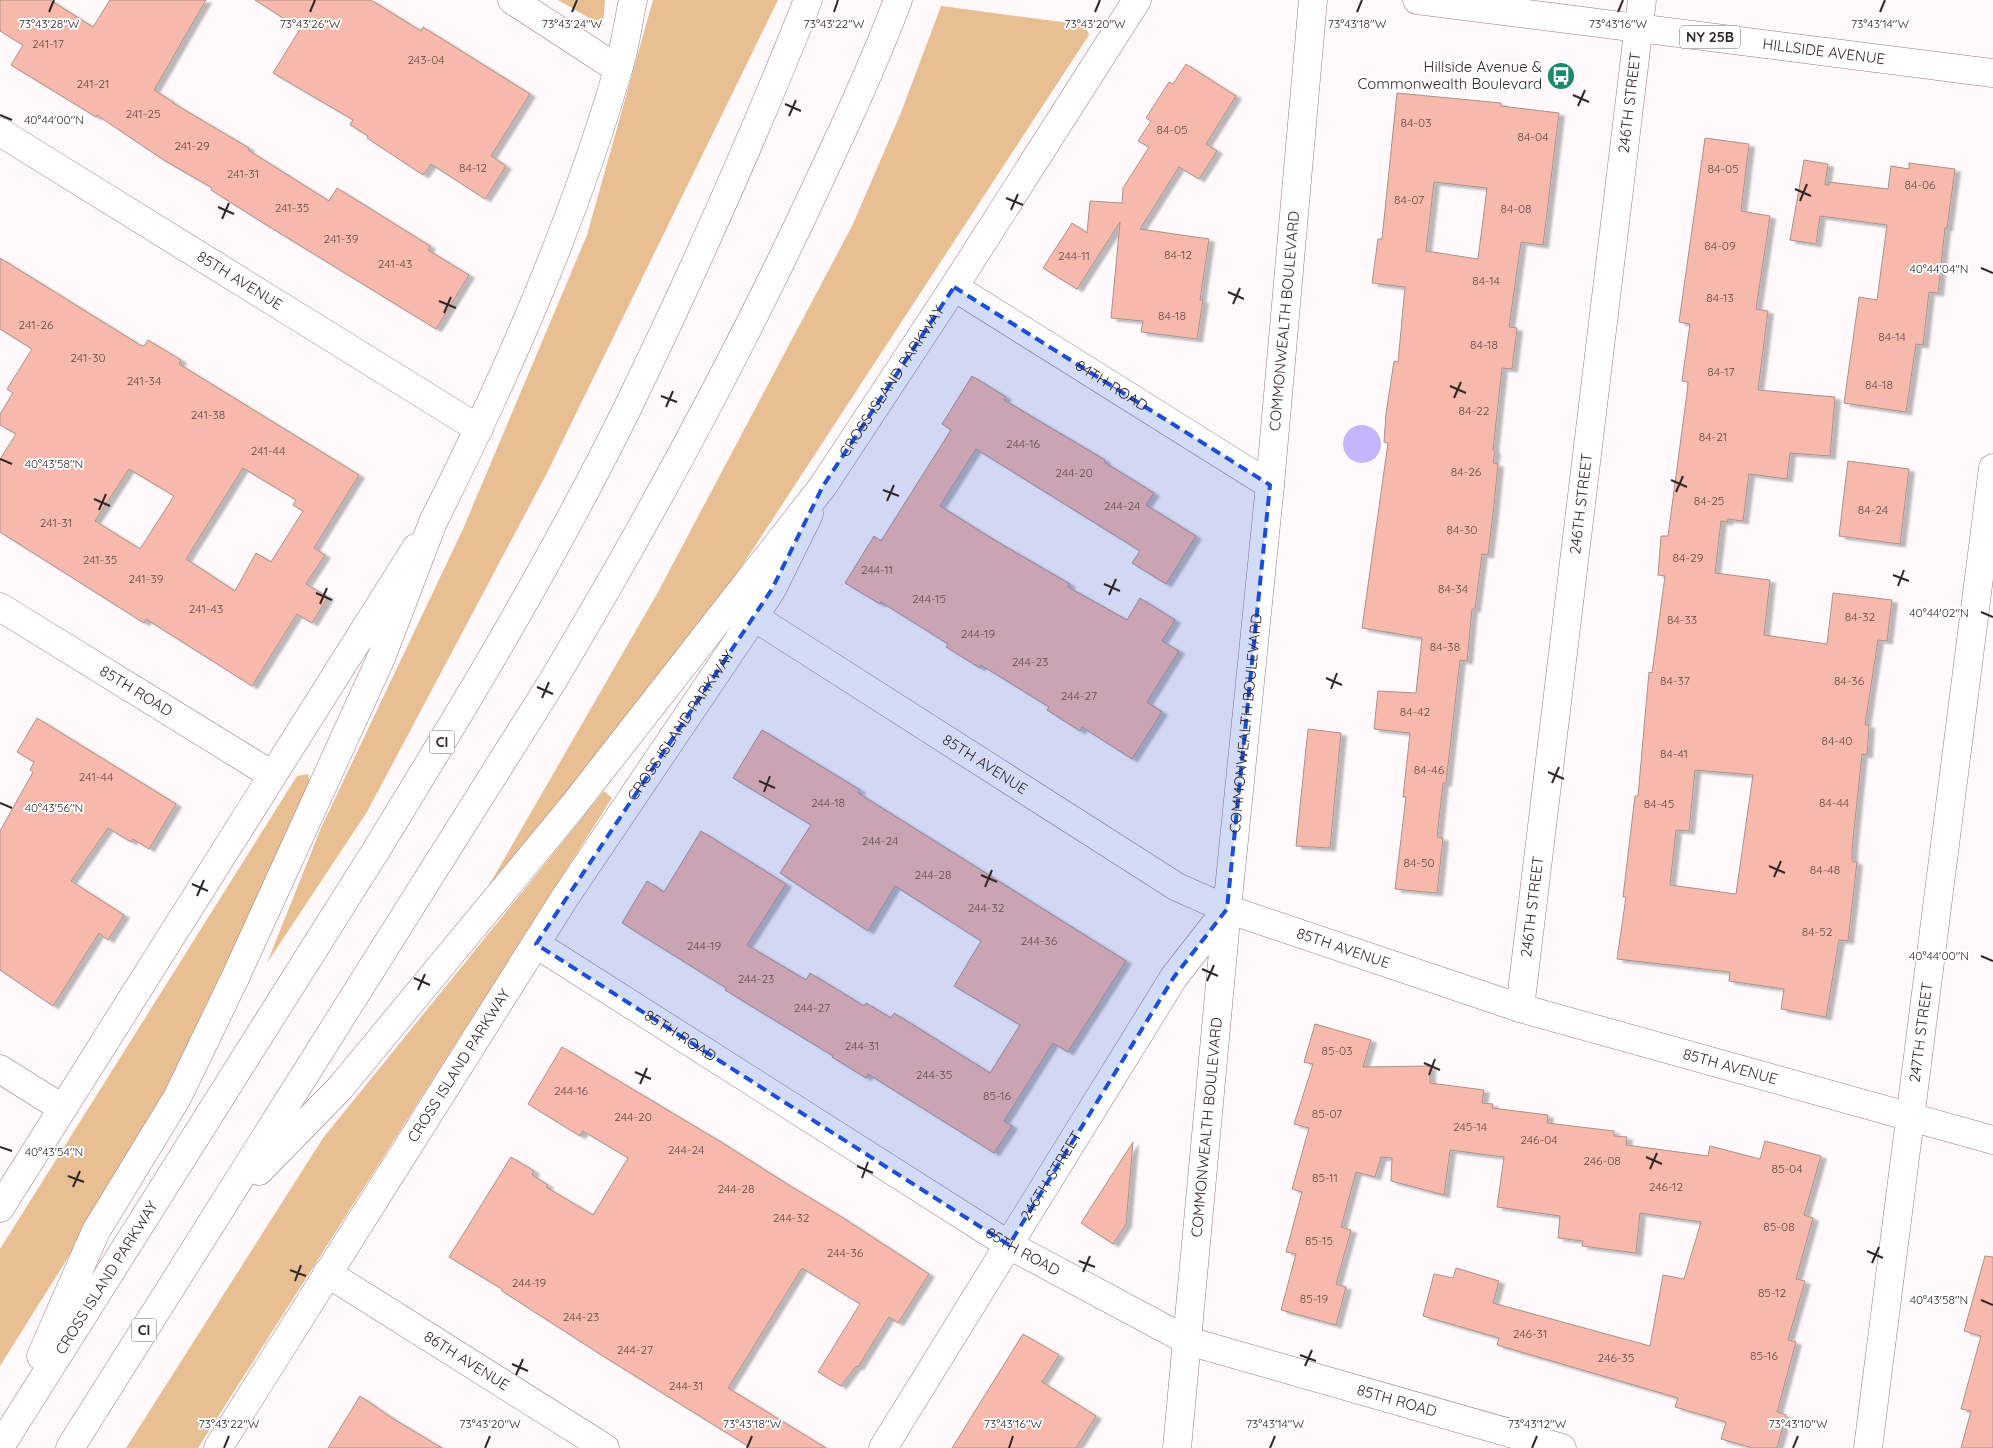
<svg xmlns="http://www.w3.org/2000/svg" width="1993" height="1448" viewBox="0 0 1993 1448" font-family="Quicksand,sans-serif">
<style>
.green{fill:#e8be93}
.water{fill:#c4b6fd}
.building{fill:#f7b9ab;stroke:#aa928c;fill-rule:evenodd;filter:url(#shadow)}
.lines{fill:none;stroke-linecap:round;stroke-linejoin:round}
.street-casing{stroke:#937b82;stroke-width:29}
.secondary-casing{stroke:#937b82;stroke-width:29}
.primary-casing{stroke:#937b82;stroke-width:29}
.highway-casing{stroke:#937b82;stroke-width:29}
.street{stroke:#fff;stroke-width:28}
.secondary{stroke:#fff;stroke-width:28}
.primary{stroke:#fff;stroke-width:28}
.highway{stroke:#fff;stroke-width:28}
.marked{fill:#1d4ed8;fill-opacity:0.2;stroke:#1d4ed8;stroke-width:4;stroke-dasharray:10 6;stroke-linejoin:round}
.ticks{fill:none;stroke:#312729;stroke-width:2}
.labels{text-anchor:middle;stroke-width:4;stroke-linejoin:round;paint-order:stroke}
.number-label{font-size:12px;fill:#624c4a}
.shield{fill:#fff;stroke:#6f6869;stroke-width:1}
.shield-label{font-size:14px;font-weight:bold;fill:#312729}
.street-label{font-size:15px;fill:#312729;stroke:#fff}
.poi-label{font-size:15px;fill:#312729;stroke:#fff;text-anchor:end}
.ticks-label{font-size:12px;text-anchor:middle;fill:#312729;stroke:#fff;stroke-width:4;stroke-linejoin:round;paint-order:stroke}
</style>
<defs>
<filter id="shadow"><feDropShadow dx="5.5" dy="3" stdDeviation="1" flood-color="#0004"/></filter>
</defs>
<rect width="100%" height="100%" fill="#fff9fb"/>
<g class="green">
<polygon points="558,0 605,0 603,26"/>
<polygon points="653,0 778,0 547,473 367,812 267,963 321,828 463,529 587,235"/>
<polygon points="941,6 1085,25 1089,35 710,615 473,913 658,592 852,226 900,115"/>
<polygon points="308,774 311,786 140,1143 0,1366 0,1249 297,776"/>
<polygon points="604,791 612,798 198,1448 126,1448 323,1138"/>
</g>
<circle class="water" cx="1362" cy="444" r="19"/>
<g class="building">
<polygon points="0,0 50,0 93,27 110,0 206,0 154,90 173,102 173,103 249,148 248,150 329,201 337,188 430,246 428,250 469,275 436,329 260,221 211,190 212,188 162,159 97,115 96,117 11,65 23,45 0,31"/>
<polygon points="255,0 371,0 421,31 423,27 530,94 491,156 506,166 485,199 431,164 423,175 367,138 368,136 350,125 353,120 273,73 300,29"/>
<polygon points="1186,64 1236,96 1206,144 1217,151 1199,179 1179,167 1140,229 1209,239 1200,300 1203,300 1197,339 1141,332 1143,321 1111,318 1120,222 1077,289 1043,268 1072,223 1087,233 1090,201 1122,203 1123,188 1149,147 1138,141 1151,121 1146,118 1169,82 1173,84"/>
<path d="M 1397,93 L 1501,103 L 1501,106 L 1559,113 L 1543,245 L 1521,242 L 1509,327 L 1517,328 L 1512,369 L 1502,368 L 1493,450 L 1495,451 L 1493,463 L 1498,464 L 1493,514 L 1488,555 L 1482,554 L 1475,609 L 1472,609 L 1467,661 L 1460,660 L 1446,783 L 1443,783 L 1437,837 L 1443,838 L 1437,893 L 1395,889 L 1406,797 L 1403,797 L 1410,733 L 1374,729 L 1378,691 L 1416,693 L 1422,638 L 1362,628 L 1388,443 L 1384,442 L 1386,414 L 1394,361 L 1398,362 L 1405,287 L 1372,283 L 1378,239 L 1382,239 ZM 1434,182 L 1487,188 L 1478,259 L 1426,251 Z"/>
<path d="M 1705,138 L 1749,144 L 1741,211 L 1770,216 L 1756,309 L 1768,311 L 1758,390 L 1835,397 L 1830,456 L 1790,453 L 1787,479 L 1749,474 L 1743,521 L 1728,519 L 1727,522 L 1721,521 L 1715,573 L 1770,580 L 1764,635 L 1827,644 L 1833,593 L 1892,600 L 1887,641 L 1878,640 L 1865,725 L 1869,725 L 1867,755 L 1862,754 L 1852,849 L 1852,861 L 1857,862 L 1848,941 L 1839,940 L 1826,1017 L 1781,1009 L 1784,989 L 1729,981 L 1730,972 L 1617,959 L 1626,897 L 1623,897 L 1635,796 L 1638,796 L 1649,672 L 1652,673 L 1665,576 L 1658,575 L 1661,536 L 1668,536 L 1687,393 L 1688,382 L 1682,381 L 1690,324 L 1679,322 ZM 1695,770 L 1753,775 L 1736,894 L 1670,885 L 1676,830 L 1689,831 Z"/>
<polygon points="1804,160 1828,164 1825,185 1829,185 1829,182 1888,189 1891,166 1909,169 1909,163 1955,169 1947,228 1945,228 1938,293 1929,292 1923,345 1916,344 1906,412 1844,403 1859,297 1877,300 1887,225 1820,216 1816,244 1790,240"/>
<path d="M 0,258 L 140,345 L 144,346 L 148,340 L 181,360 L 179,364 L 359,475 L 314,548 L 325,555 L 306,584 L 328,597 L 312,623 L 297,614 L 252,686 L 146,619 L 144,623 L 0,532 L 0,459 L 16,434 L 0,425 L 0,414 L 13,393 L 7,389 L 32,349 L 0,329 ZM 243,468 L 296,500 L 293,505 L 303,511 L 271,562 L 256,553 L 235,591 L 186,559 ZM 129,469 L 174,496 L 140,549 L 95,521 Z"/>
<polygon points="972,376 1006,397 1004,400 1105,460 1104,462 1154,493 1146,505 1196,536 1166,584 1132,563 1140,551 976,449 940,506 996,541 1070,584 1068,587 1127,620 1140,598 1175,620 1162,641 1179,651 1147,702 1162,712 1132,759 1082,727 1080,731 1047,710 1049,707 981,665 980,668 946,647 948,644 881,602 880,604 845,583 874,536 881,541 951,430 942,424"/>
<polygon points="1848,461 1909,469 1900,544 1839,536"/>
<polygon points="37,718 176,804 149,849 133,839 131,842 108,828 71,881 124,915 108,940 99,933 53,1006 0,970 0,831 33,772 30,770 34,762 17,752"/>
<polygon points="1308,729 1341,733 1330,848 1296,846"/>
<polygon points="762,730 860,790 858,793 1126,961 1068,1052 1053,1043 1004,1121 1012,1126 994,1153 868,1074 866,1078 832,1057 833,1056 725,990 726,988 622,923 647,881 664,892 701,831 786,884 747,945 806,980 810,973 864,1006 866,1003 891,1018 894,1013 990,1073 1020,1025 954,986 981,941 895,886 868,931 780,873 811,825 733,778"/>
<polygon points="1315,1024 1371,1040 1363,1067 1430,1066 1430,1083 1484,1090 1482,1103 1493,1104 1492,1108 1548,1115 1547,1123 1614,1131 1614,1136 1627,1137 1626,1145 1708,1156 1710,1146 1760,1159 1765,1141 1821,1156 1804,1215 1813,1218 1796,1279 1805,1281 1788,1340 1796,1342 1777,1412 1786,1415 1777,1448 1753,1448 1721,1439 1726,1422 1675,1407 1678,1398 1497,1345 1499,1338 1423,1316 1434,1274 1453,1278 1456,1268 1499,1281 1493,1303 1650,1346 1663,1275 1684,1279 1701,1222 1640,1213 1636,1253 1582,1246 1583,1241 1558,1238 1560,1216 1497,1207 1504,1157 1450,1150 1444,1195 1391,1181 1392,1158 1381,1157 1375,1177 1356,1172 1341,1227 1351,1230 1336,1284 1346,1287 1336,1325 1281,1310 1296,1254 1286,1252 1302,1192 1292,1189 1309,1128 1294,1124 1313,1064 1304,1062"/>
<polygon points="562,1047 721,1142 787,1184 840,1216 929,1274 898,1323 889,1317 858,1367 856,1366 841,1386 818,1372 860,1304 802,1268 728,1388 826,1448 751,1448 606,1358 502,1291 502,1289 449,1257 511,1157 534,1171 532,1175 548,1185 546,1187 593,1215 628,1158 583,1131 580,1136 528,1104"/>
<polygon points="1133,1142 1126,1224 1113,1244 1081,1223"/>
<polygon points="1985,1256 1993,1257 1993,1448 1961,1448 1971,1411 1961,1409 1981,1336 1964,1331"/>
<polygon points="1023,1334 1059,1355 1042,1382 1096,1416 1076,1448 952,1448"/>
<polygon points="360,1396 392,1418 442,1448 328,1448"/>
</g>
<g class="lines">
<defs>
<g id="street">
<path id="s1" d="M 0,132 L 479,429"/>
<path id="s2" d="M 954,287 L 1270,485"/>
<path id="s3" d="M 0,607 L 272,775"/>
<path id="s4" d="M 754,617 L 1177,887 L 1227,909 L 1520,1008 L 1993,1140"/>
<path id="s5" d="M 536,944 L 1009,1245 L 1188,1341 L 1562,1448"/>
<path id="s6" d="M 1520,1008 L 1642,0"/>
<polyline points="0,1069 62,1108"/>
<polyline points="0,1208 416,548"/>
<path id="s7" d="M 327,1273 L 605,1448"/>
<path id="s8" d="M 218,1448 L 564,899 L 754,617 L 772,589 L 809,514"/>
<path id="s9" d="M 883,1448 L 1174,977 L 1227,909"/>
<path id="s10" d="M 1868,1448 L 1993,468"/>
</g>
<g id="secondary">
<polyline points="512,0 618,69"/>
<path id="s11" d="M 823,486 L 954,287 L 1137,0"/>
<path d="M 433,522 C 506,376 572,227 618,70 C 625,48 628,23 633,0"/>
<path id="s12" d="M 1177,1448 L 1227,909 L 1270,485 L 1313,0"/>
</g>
<g id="primary">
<path id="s13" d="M 1417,0 L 1993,73"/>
</g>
<g id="highway">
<polyline points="259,1171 340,1088 573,806 823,486"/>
<polyline points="41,1356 96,1231 177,1098 235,978 381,658 433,522"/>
<path id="s14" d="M 0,1447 L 375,852 C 464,707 552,561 627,409 C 692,275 753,139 808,0"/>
<path d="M 70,1448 L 552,682 C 647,523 735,361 813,194 C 843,130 873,66 898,0"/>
</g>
</defs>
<use href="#street" class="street-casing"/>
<use href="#secondary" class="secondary-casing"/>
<use href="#primary" class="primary-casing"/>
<use href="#highway" class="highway-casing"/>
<use href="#street" class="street"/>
<use href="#secondary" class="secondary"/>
<use href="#primary" class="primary"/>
<use href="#highway" class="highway"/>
</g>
<path class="marked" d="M 954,287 L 1270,485 L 1227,909 L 1174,977 L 1009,1245 L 536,944 L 772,589 L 823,486 Z"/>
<path class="ticks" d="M 49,12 L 54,0M 310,12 L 315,0M 572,12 L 577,0M 834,12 L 838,0M 1095,12 L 1100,0M 1357,12 L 1362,0M 1618,12 L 1623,0M 1880,12 L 1885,0M 1573,95 L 1589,102M 785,104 L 801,111M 1578,106 L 1585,90M 0,115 L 12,120M 789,116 L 796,100M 1795,189 L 1811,196M 1006,198 L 1023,205M 1800,201 L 1807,184M 218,207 L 234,214M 1011,210 L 1018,194M 222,219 L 229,203M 1981,268 L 1993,273M 1228,292 L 1244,299M 439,301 L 456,308M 1233,304 L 1240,288M 444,313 L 451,297M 1450,386 L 1466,393M 661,396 L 677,402M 1454,398 L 1461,382M 666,407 L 673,391M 0,459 L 12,464M 1671,480 L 1687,487M 883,490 L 899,496M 1676,492 L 1683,476M 94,499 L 110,506M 887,501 L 894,485M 99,510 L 106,494M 1893,575 L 1909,581M 1104,584 L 1120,591M 1898,586 L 1904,570M 316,593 L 332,600M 1109,595 L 1116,579M 320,604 L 327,588M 1981,612 L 1993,617M 1326,678 L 1342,685M 537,687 L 553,694M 1331,689 L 1337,673M 542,698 L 549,682M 1548,772 L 1564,779M 759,781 L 775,788M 1552,783 L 1559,767M 764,792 L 770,776M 0,803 L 12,808M 1769,866 L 1785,873M 981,875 L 997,882M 1774,877 L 1781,861M 192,884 L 208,891M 985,887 L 992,870M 197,896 L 204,880M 1981,956 L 1993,961M 1202,969 L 1218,976M 414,978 L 430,985M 1207,981 L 1214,965M 418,990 L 425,974M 1424,1063 L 1440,1070M 635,1072 L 651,1079M 1429,1075 L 1435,1059M 640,1084 L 647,1068M 0,1147 L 12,1151M 1646,1157 L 1662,1164M 857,1166 L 873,1173M 1650,1169 L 1657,1153M 68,1176 L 84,1182M 862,1178 L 868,1162M 73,1187 L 80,1171M 1867,1251 L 1883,1258M 1079,1261 L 1095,1267M 1872,1263 L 1879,1247M 290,1270 L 306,1276M 1083,1272 L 1090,1256M 295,1281 L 301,1265M 1981,1300 L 1993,1305M 1300,1355 L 1316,1361M 512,1364 L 528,1371M 1305,1366 L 1312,1350M 516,1375 L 523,1359M 224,1448 L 229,1436M 485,1448 L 490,1436M 747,1448 L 752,1436M 1009,1448 L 1013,1436M 1270,1448 L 1275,1436M 1532,1448 L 1537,1436M 1793,1448 L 1798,1436"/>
<defs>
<symbol id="bus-disc" viewBox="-11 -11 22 22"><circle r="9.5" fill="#1a8a6a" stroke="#fff"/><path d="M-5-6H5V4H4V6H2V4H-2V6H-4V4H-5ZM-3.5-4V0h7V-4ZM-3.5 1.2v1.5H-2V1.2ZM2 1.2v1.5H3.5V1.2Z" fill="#fff"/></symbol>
</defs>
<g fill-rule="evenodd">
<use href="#bus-disc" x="1545" y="60" width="32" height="32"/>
</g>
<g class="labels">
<g class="number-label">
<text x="48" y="48">241-17</text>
<text x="426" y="64">243-04</text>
<text x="93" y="88">241-21</text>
<text x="143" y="118">241-25</text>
<text x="1416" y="127">84-03</text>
<text x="1172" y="134">84-05</text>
<text x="1533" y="141">84-04</text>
<text x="192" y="150">241-29</text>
<text x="473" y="172">84-12</text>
<text x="1723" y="173">84-05</text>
<text x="243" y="178">241-31</text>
<text x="1920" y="189">84-06</text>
<text x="1409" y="204">84-07</text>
<text x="292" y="212">241-35</text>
<text x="1516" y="213">84-08</text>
<text x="341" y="243">241-39</text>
<text x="1720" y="250">84-09</text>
<text x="1178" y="259">84-12</text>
<text x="1074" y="260">244-11</text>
<text x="395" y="268">241-43</text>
<text x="1486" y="285">84-14</text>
<text x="1720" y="302">84-13</text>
<text x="1172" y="320">84-18</text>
<text x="36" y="329">241-26</text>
<text x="1892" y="341">84-14</text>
<text x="1484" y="349">84-18</text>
<text x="88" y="362">241-30</text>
<text x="1721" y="376">84-17</text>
<text x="144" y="385">241-34</text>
<text x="1879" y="389">84-18</text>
<text x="1474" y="415">84-22</text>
<text x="208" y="419">241-38</text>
<text x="1713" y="441">84-21</text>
<text x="1023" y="448">244-16</text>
<text x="268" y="455">241-44</text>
<text x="1466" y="476">84-26</text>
<text x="1074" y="477">244-20</text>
<text x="1709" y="505">84-25</text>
<text x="1122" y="510">244-24</text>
<text x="1873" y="514">84-24</text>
<text x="56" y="527">241-31</text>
<text x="1462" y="534">84-30</text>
<text x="1688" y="562">84-29</text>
<text x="100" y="564">241-35</text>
<text x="877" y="574">244-11</text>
<text x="146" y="583">241-39</text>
<text x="1453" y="593">84-34</text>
<text x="929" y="603">244-15</text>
<text x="206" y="613">241-43</text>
<text x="1860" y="621">84-32</text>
<text x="1682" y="624">84-33</text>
<text x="978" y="638">244-19</text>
<text x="1445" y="651">84-38</text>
<text x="1030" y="666">244-23</text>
<text x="1675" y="685">84-37</text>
<text x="1849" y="685">84-36</text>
<text x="1079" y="700">244-27</text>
<text x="1415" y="716">84-42</text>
<text x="1837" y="745">84-40</text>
<text x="1674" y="758">84-41</text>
<text x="1429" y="774">84-46</text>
<text x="96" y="781">241-44</text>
<text x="828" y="807">244-18</text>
<text x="1834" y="807">84-44</text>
<text x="1659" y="808">84-45</text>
<text x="880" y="845">244-24</text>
<text x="1419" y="867">84-50</text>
<text x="1825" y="874">84-48</text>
<text x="933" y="879">244-28</text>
<text x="986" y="912">244-32</text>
<text x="1817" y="936">84-52</text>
<text x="1039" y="945">244-36</text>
<text x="704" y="950">244-19</text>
<text x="756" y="983">244-23</text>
<text x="812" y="1012">244-27</text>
<text x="862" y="1050">244-31</text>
<text x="1337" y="1055">85-03</text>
<text x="934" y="1079">244-35</text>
<text x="571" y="1095">244-16</text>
<text x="997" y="1100">85-16</text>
<text x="1327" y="1118">85-07</text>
<text x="633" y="1121">244-20</text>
<text x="1470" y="1131">245-14</text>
<text x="1539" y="1144">246-04</text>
<text x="686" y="1154">244-24</text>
<text x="1602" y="1165">246-08</text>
<text x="1787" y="1173">85-04</text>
<text x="1325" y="1182">85-11</text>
<text x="1666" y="1191">246-12</text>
<text x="736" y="1193">244-28</text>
<text x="791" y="1222">244-32</text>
<text x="1779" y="1231">85-08</text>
<text x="1319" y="1245">85-15</text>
<text x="845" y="1257">244-36</text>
<text x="529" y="1287">244-19</text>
<text x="1772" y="1297">85-12</text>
<text x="1314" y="1303">85-19</text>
<text x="581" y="1321">244-23</text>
<text x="1530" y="1338">246-31</text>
<text x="635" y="1354">244-27</text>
<text x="1764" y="1360">85-16</text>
<text x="1616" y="1362">246-35</text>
<text x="686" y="1390">244-31</text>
</g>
<g class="shield">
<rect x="1680" y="25.5" width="60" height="23" rx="4"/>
<rect x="429.5" y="730.5" width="25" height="23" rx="4"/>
<rect x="131.5" y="1318.5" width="25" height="23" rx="4"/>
</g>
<g class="shield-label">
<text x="1710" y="42">NY 25B</text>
<text x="442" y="747">CI</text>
<text x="144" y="1335">CI</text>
</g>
<g class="street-label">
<text dy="5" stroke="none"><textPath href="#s13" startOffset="410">HILLSIDE AVENUE</textPath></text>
<text dy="5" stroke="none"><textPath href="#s6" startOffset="912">246TH STREET</textPath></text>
<text dy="5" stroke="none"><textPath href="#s1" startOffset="282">85TH AVENUE</textPath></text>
<text dy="5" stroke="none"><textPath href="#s12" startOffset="1132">COMMONWEALTH BOULEVARD</textPath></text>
<text dy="5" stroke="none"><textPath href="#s11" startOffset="125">CROSS ISLAND PARKWAY</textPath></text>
<text dy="5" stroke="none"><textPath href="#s2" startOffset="186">84TH ROAD</textPath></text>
<text dy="5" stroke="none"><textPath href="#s6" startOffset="508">246TH STREET</textPath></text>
<text dy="5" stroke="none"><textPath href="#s3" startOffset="160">85TH ROAD</textPath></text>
<text dy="5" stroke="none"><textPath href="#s12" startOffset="728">COMMONWEALTH BOULEVARD</textPath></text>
<text dy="5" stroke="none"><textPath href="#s8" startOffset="858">CROSS ISLAND PARKWAY</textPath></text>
<text dy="5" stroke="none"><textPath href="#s4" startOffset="274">85TH AVENUE</textPath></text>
<text dy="5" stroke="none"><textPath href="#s6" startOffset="102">246TH STREET</textPath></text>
<text dy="5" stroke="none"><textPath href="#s4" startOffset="679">85TH AVENUE</textPath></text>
<text dy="5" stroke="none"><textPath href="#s10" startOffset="419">247TH STREET</textPath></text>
<text dy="5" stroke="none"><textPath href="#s5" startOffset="171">85TH ROAD</textPath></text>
<text dy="5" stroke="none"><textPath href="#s8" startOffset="452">CROSS ISLAND PARKWAY</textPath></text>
<text dy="5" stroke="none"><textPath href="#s4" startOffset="1084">85TH AVENUE</textPath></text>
<text dy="5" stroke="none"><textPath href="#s12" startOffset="322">COMMONWEALTH BOULEVARD</textPath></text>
<text dy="5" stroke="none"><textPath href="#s9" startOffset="320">246TH STREET</textPath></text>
<text dy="5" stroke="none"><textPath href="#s5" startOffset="576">85TH ROAD</textPath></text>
<text dy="5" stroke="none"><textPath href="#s14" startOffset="200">CROSS ISLAND PARKWAY</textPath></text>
<text dy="5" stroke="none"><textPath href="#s7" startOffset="165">86TH AVENUE</textPath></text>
<text dy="5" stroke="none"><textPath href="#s5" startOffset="981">85TH ROAD</textPath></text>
</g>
<g class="poi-label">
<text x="1542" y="72">Hillside Avenue &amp;<tspan x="1542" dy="17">Commonwealth Boulevard</tspan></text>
</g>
</g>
<g class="ticks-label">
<text x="49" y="28">73°43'28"W</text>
<text x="310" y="28">73°43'26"W</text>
<text x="572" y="28">73°43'24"W</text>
<text x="834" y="28">73°43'22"W</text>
<text x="1095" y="28">73°43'20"W</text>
<text x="1357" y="28">73°43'18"W</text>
<text x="1618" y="28">73°43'16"W</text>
<text x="1880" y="28">73°43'14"W</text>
<text x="54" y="124">40°44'00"N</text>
<text x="1939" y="273">40°44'04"N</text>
<text x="54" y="468">40°43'58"N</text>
<text x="1939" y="617">40°44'02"N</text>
<text x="54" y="812">40°43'56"N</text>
<text x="1939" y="960">40°44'00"N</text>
<text x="54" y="1156">40°43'54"N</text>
<text x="1939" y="1304">40°43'58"N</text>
<text x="229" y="1428">73°43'22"W</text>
<text x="490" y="1428">73°43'20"W</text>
<text x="752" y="1428">73°43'18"W</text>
<text x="1013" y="1428">73°43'16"W</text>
<text x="1275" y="1428">73°43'14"W</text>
<text x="1537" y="1428">73°43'12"W</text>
<text x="1798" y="1428">73°43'10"W</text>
</g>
</svg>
